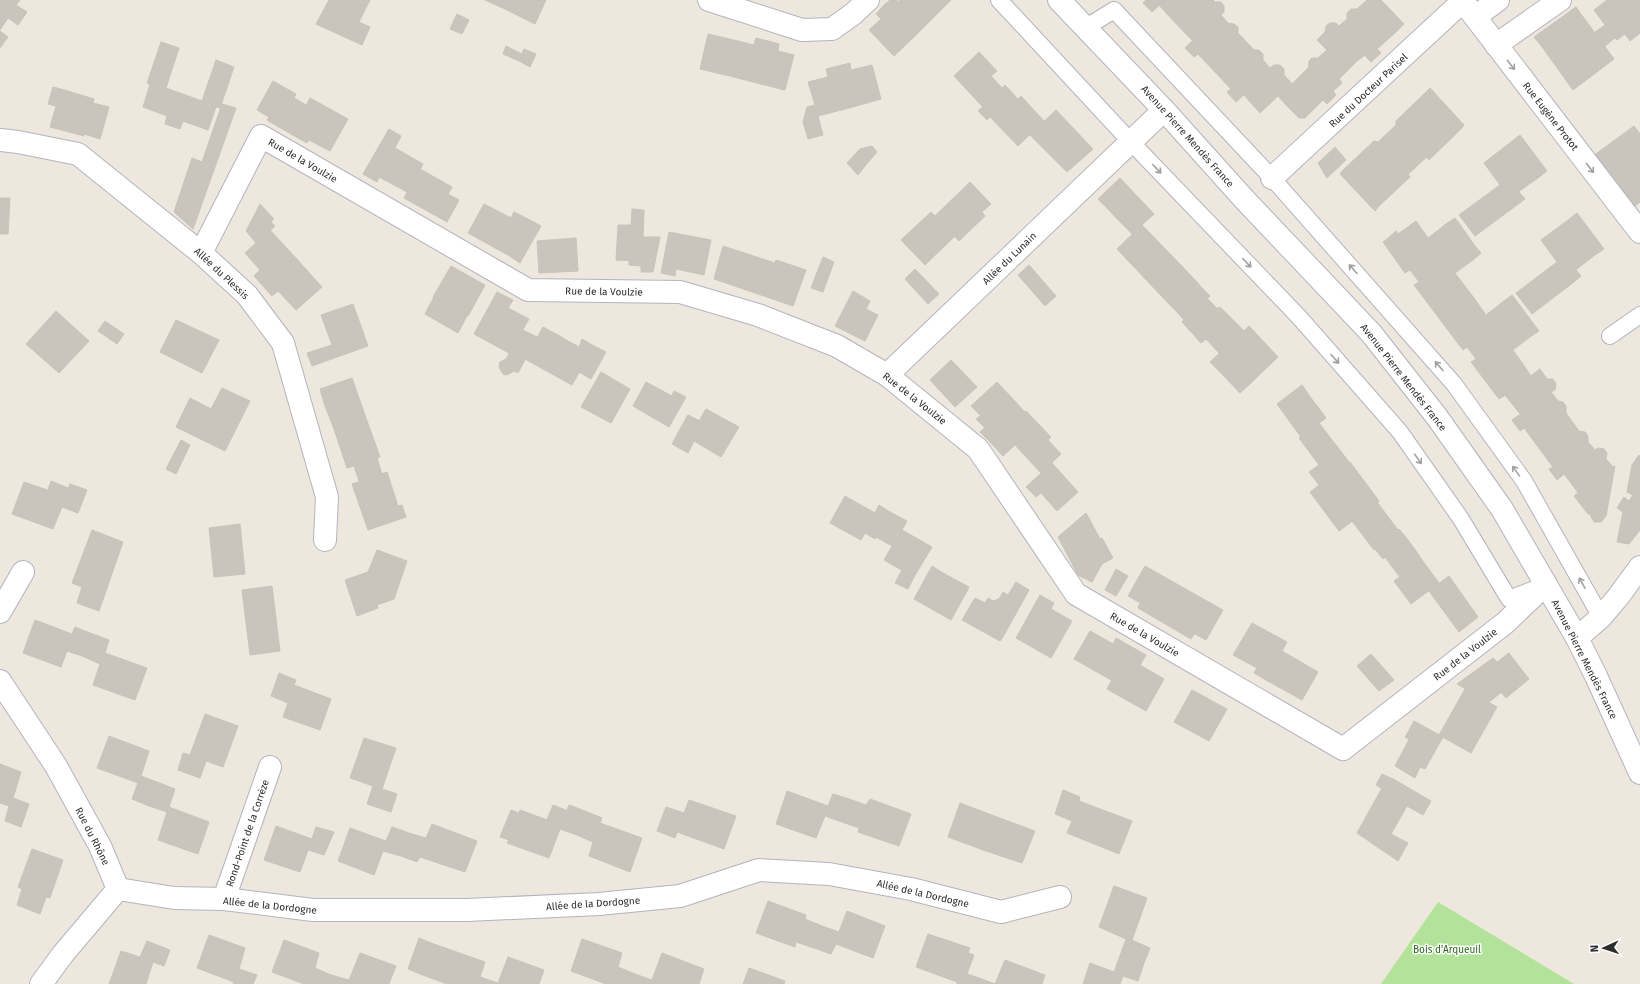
<svg xmlns="http://www.w3.org/2000/svg" width="1640" height="984" viewBox="0 0 1640 984" font-family="'Fira Sans',sans-serif">
<style>
.green{fill:#b3e39b}
.building{fill:#c9c5bd;stroke:#c9c3b8}
.lines{fill:none;stroke-linecap:round;stroke-linejoin:round}
.service-casing{stroke:#b2b4bf;stroke-width:18}
.minor-casing{stroke:#b2b4bf;stroke-width:24}
.service{stroke:#fff;stroke-width:16}
.minor{stroke:#fff;stroke-width:22}
.oneway{stroke:#a0a0a0}
.labels{text-anchor:middle;stroke-width:3;stroke-linejoin:round;paint-order:stroke}
.street-label{font-size:10px;fill:#2c2c2c;stroke:#fff}
.park-label{font-size:10px;fill:#2b691b;stroke:#fff}
</style>
<rect width="100%" height="100%" fill="#ede7de"/>
<polygon class="green" points="1438,902 1574,984 1381,984"/>
<g class="building">
<polygon points="0,0 20,0 16,5 27,12 18,25 8,18 12,12 0,4"/>
<polygon points="329,0 370,0 359,22 370,27 362,45 316,24"/>
<polygon points="485,0 510,0 505,9"/>
<polygon points="510,0 546,0 535,24 505,9"/>
<polygon points="890,0 897,0 898,2 900,0 920,0 935,16 915,36 884,5"/>
<polygon points="920,0 951,0 935,16"/>
<polygon points="1146,0 1213,0 1215,2 1221,2 1224,6 1224,12 1221,15 1228,23 1234,24 1238,27 1238,33 1254,50 1259,50 1263,54 1263,60 1270,68 1274,65 1280,65 1284,69 1284,75 1296,88 1295,96 1286,105 1278,96 1260,113 1251,103 1256,99 1248,91 1236,102 1227,92 1231,89 1198,54 1194,57 1185,48 1197,36 1189,28 1185,33 1167,14 1171,10 1163,2 1152,12 1143,3"/>
<polygon points="1367,0 1381,0 1404,24 1395,33 1366,1"/>
<polygon points="1607,0 1622,0 1640,24 1640,33 1630,41 1625,34 1617,40 1615,38 1594,10"/>
<polygon points="1622,0 1640,0 1640,24"/>
<polygon points="1366,1 1395,33 1377,49 1381,53 1371,62 1360,50 1352,58 1356,62 1339,79 1342,83 1333,91 1336,95 1327,104 1314,91 1323,82 1317,76 1308,75 1309,61 1312,58 1318,58 1327,50 1317,40 1325,32 1326,26 1330,23 1336,23 1339,26 1347,19 1347,13 1351,9 1357,9"/>
<polygon points="1163,2 1171,10 1167,14 1159,5"/>
<polygon points="0,4 12,12 0,30"/>
<polygon points="884,5 915,36 894,56 869,30 881,19 876,14"/>
<polygon points="1576,7 1581,14 1540,44 1534,37"/>
<polygon points="457,14 469,20 462,34 450,29"/>
<polygon points="1581,14 1614,59 1573,90 1540,44"/>
<polygon points="1605,25 1615,38 1605,46 1595,32"/>
<polygon points="1189,28 1197,36 1193,41 1185,33"/>
<polygon points="0,31 8,37 0,48"/>
<polygon points="708,34 738,41 730,76 700,69"/>
<polygon points="756,38 768,41 757,83 730,76 738,41 754,45"/>
<polygon points="768,41 779,44 778,51 794,55 785,90 757,83"/>
<polygon points="161,42 179,48 166,88 202,101 216,60 234,67 220,108 216,107 208,130 183,121 180,129 165,124 167,116 143,107 150,84 147,83"/>
<polygon points="506,46 522,54 519,61 503,54"/>
<polygon points="524,49 536,54 530,67 519,61"/>
<polygon points="1360,50 1365,55 1356,62 1352,58"/>
<polygon points="979,52 997,71 991,76 1002,88 982,106 954,76"/>
<polygon points="850,63 851,70 872,65 881,99 849,108 838,66"/>
<polygon points="838,66 849,108 818,116 823,135 808,139 803,122 807,107 815,105 808,82 828,77 826,69"/>
<polygon points="1308,68 1308,75 1317,76 1323,82 1314,91 1323,100 1305,118 1299,118 1286,105 1295,96 1296,88 1292,84"/>
<polygon points="273,81 296,94 294,98 306,105 291,134 277,126 279,123 257,110"/>
<polygon points="1005,85 1018,99 1021,96 1044,121 1018,146 990,117 987,120 978,111"/>
<polygon points="53,87 61,89 56,106 48,104"/>
<polygon points="1430,88 1464,125 1461,129 1426,92"/>
<polygon points="61,89 94,99 93,103 109,107 100,139 84,134 84,136 50,127"/>
<polygon points="1248,91 1256,99 1251,103 1244,95"/>
<polygon points="1426,92 1461,129 1429,160 1427,157 1421,162 1415,156 1408,163 1414,169 1408,174 1410,177 1378,207 1343,170 1374,141 1378,142 1396,125 1396,121"/>
<polygon points="310,98 348,119 330,151 309,140 307,143 291,134"/>
<polygon points="222,104 236,108 193,229 174,212 192,158 202,162"/>
<polygon points="1056,110 1093,149 1067,172 1030,135"/>
<polygon points="269,117 279,123 277,126 267,120"/>
<polygon points="1634,126 1640,134 1640,191 1626,202 1593,156"/>
<polygon points="389,129 401,136 395,148 423,164 407,192 379,177 377,182 363,174"/>
<polygon points="1520,135 1547,171 1538,178 1533,171 1537,168 1520,145 1516,148 1511,142"/>
<polygon points="1511,142 1516,148 1520,145 1537,168 1533,171 1538,178 1511,197 1517,205 1475,236 1459,215 1500,185 1484,163"/>
<polygon points="872,146 877,152 865,166 860,149"/>
<polygon points="1335,147 1346,160 1327,178 1318,163"/>
<polygon points="860,149 865,166 858,175 847,163"/>
<polygon points="1415,156 1421,162 1414,169 1408,163"/>
<polygon points="420,169 452,187 448,194 459,200 447,222 404,198"/>
<polygon points="1343,170 1378,207 1375,211 1340,174"/>
<polygon points="1120,178 1154,214 1132,234 1098,199"/>
<polygon points="970,182 991,204 982,212 985,216 959,241 935,216"/>
<polygon points="1640,191 1640,202 1631,209 1626,202"/>
<polygon points="1519,192 1525,199 1517,205 1511,197"/>
<polygon points="0,198 10,198 8,234 0,234"/>
<polygon points="260,204 274,219 252,238 246,231"/>
<polygon points="484,204 511,218 514,212 528,219 508,255 468,233"/>
<polygon points="632,209 644,210 643,237 660,237 653,272 641,272 641,261 616,260 618,225 631,225"/>
<polygon points="931,212 955,236 925,265 901,240"/>
<polygon points="1577,213 1604,249 1595,255 1590,249 1594,246 1577,223 1573,226 1568,220"/>
<polygon points="1455,218 1461,226 1452,232 1446,224"/>
<polygon points="528,219 541,226 520,263 508,255"/>
<polygon points="1568,220 1573,226 1577,223 1594,246 1590,249 1595,255 1569,275 1574,282 1532,314 1516,293 1557,262 1541,240"/>
<polygon points="1416,221 1428,238 1446,224 1452,232 1461,226 1475,246 1467,251 1473,260 1455,273 1467,289 1440,310 1387,239 1396,231 1398,234"/>
<polygon points="271,222 275,226 256,243 252,238"/>
<polygon points="1142,225 1176,260 1150,284 1117,249"/>
<polygon points="270,230 295,257 263,286 254,276 260,270 245,253"/>
<polygon points="669,232 711,240 704,275 676,269 675,276 661,273"/>
<polygon points="576,238 578,271 539,273 537,241"/>
<polygon points="1387,239 1410,270 1405,273 1383,242"/>
<polygon points="723,246 775,263 764,296 714,279"/>
<polygon points="1475,246 1481,253 1473,260 1467,251"/>
<polygon points="295,257 322,287 296,310 278,291 272,296 263,286"/>
<polygon points="823,257 834,262 823,292 811,288"/>
<polygon points="629,260 641,261 641,266 629,265"/>
<polygon points="776,260 806,270 793,306 764,296"/>
<polygon points="1176,260 1197,282 1171,306 1150,284"/>
<polygon points="1029,265 1056,296 1045,306 1018,275"/>
<polygon points="451,266 485,285 468,316 433,297"/>
<polygon points="915,269 939,294 928,304 905,279"/>
<polygon points="1576,270 1581,276 1574,282 1569,275"/>
<polygon points="1197,282 1201,287 1176,311 1171,306"/>
<polygon points="1419,282 1446,319 1467,347 1463,350 1414,285"/>
<polygon points="1201,287 1210,296 1184,320 1176,311"/>
<polygon points="1467,289 1474,298 1446,319 1440,310"/>
<polygon points="853,291 870,301 866,309 878,315 865,341 835,326"/>
<polygon points="497,292 513,300 508,308 529,319 509,353 474,334"/>
<polygon points="1512,295 1518,303 1510,309 1504,301"/>
<polygon points="434,297 467,316 458,333 425,314"/>
<polygon points="1207,298 1232,324 1235,322 1244,331 1220,354 1206,339 1201,343 1182,322"/>
<polygon points="1474,298 1486,315 1504,301 1510,309 1518,303 1533,323 1525,329 1530,337 1513,350 1525,367 1497,387 1446,319"/>
<polygon points="353,304 368,346 312,366 307,353 332,345 321,315"/>
<polygon points="1220,307 1235,322 1232,324 1218,308"/>
<polygon points="56,311 89,341 59,373 26,344"/>
<polygon points="176,320 219,340 202,373 160,352"/>
<polygon points="105,321 124,334 117,344 98,331"/>
<polygon points="1533,323 1539,331 1530,337 1525,329"/>
<polygon points="1249,326 1278,357 1253,381 1232,359 1219,371 1210,362"/>
<polygon points="543,327 558,335 555,338 566,344 568,341 579,347 582,339 594,346 572,385 525,359"/>
<polygon points="523,330 537,337 518,373 514,371 507,375 503,374 499,367 500,362 506,359"/>
<polygon points="558,335 568,341 566,344 555,338"/>
<polygon points="594,346 606,352 591,379 579,372"/>
<polygon points="1232,359 1253,381 1240,393 1219,371"/>
<polygon points="1476,359 1504,396 1499,399 1471,362"/>
<polygon points="951,360 977,387 955,407 930,380"/>
<polygon points="1525,367 1531,376 1504,396 1497,387"/>
<polygon points="1540,369 1547,379 1553,379 1556,384 1555,390 1551,392 1558,401 1563,402 1566,406 1566,413 1579,431 1585,432 1588,436 1588,442 1595,450 1598,448 1604,449 1607,453 1606,459 1613,467 1615,466 1606,516 1601,522 1594,522 1589,513 1588,514 1574,496 1578,493 1571,483 1576,479 1569,470 1557,480 1549,469 1553,467 1524,428 1520,431 1512,420 1525,411 1518,402 1513,405 1505,395"/>
<polygon points="601,372 630,389 611,423 581,407"/>
<polygon points="352,378 366,418 334,429 329,416 332,415 329,404 325,406 320,389"/>
<polygon points="646,382 672,396 674,391 686,397 669,427 633,406"/>
<polygon points="997,382 1025,412 991,443 980,432 989,424 971,406"/>
<polygon points="1302,385 1311,398 1307,400 1315,409 1318,407 1326,418 1301,437 1277,404"/>
<polygon points="222,388 250,401 225,451 176,427 190,398 211,409"/>
<polygon points="1311,398 1318,407 1315,409 1307,400"/>
<polygon points="1518,402 1525,411 1520,414 1513,405"/>
<polygon points="329,404 332,415 329,416 325,406"/>
<polygon points="706,409 739,427 721,457 694,441 688,453 672,444 685,420 696,426"/>
<polygon points="1026,411 1051,437 1048,440 1061,454 1041,473 1015,445 1003,456 991,443"/>
<polygon points="688,415 700,421 696,426 685,420"/>
<polygon points="980,416 989,424 985,428 976,419"/>
<polygon points="366,418 380,457 377,458 382,474 359,481 354,466 347,468 334,429"/>
<polygon points="1319,423 1349,462 1319,485 1309,472 1319,465 1299,438"/>
<polygon points="181,440 190,445 176,474 166,469"/>
<polygon points="1639,455 1640,456 1640,530 1629,544 1617,542 1623,512 1617,508 1624,497 1629,501 1633,495 1627,492 1632,465"/>
<polygon points="1350,462 1379,501 1339,531 1310,492"/>
<polygon points="1052,463 1078,492 1057,511 1041,493 1036,497 1026,487"/>
<polygon points="1569,470 1576,479 1571,483 1564,474"/>
<polygon points="387,472 398,506 402,505 406,517 368,530 352,484"/>
<polygon points="51,481 68,488 65,496 48,490"/>
<polygon points="24,482 65,496 70,484 87,490 78,513 62,507 53,529 12,514"/>
<polygon points="845,496 875,513 879,505 890,512 875,539 865,533 861,540 830,523"/>
<polygon points="1377,502 1398,530 1399,529 1408,540 1383,559 1375,549 1374,550 1352,521"/>
<polygon points="890,512 907,521 902,530 932,547 914,577 884,560 892,546 876,537"/>
<polygon points="1086,513 1100,539 1102,538 1113,558 1102,564 1092,582 1078,575 1058,537"/>
<polygon points="240,524 245,574 214,577 209,528"/>
<polygon points="92,530 123,542 99,611 77,603 82,587 72,583"/>
<polygon points="1408,540 1416,551 1393,568 1385,557"/>
<polygon points="377,550 407,561 394,599 377,605 378,608 357,616 345,580 368,572"/>
<polygon points="1416,551 1422,560 1400,577 1393,568"/>
<polygon points="1422,560 1439,583 1411,604 1394,581"/>
<polygon points="932,566 943,573 942,577 967,591 951,620 914,599"/>
<polygon points="1145,566 1182,587 1162,622 1150,615 1153,610 1128,596"/>
<polygon points="1116,569 1128,576 1116,596 1105,590"/>
<polygon points="902,570 914,577 908,589 895,583"/>
<polygon points="943,573 969,587 967,591 942,577"/>
<polygon points="1449,576 1478,617 1459,632 1429,591"/>
<polygon points="1016,582 1029,590 1003,637 992,630 989,635 962,620 975,598 985,603 988,598 993,601 999,599 1003,592 1008,595"/>
<polygon points="272,586 280,651 250,655 242,590"/>
<polygon points="1182,587 1223,610 1206,640 1182,627 1179,632 1162,622"/>
<polygon points="1040,595 1054,603 1051,609 1072,621 1051,658 1016,638"/>
<polygon points="1140,603 1153,610 1150,615 1138,608"/>
<polygon points="35,620 72,634 75,627 90,633 82,656 67,651 61,667 23,653"/>
<polygon points="1252,623 1287,642 1266,680 1254,673 1257,668 1233,655"/>
<polygon points="1182,627 1195,633 1191,639 1179,632"/>
<polygon points="992,630 1003,637 1000,641 989,635"/>
<polygon points="1090,631 1113,644 1116,638 1130,646 1111,680 1074,659"/>
<polygon points="90,633 109,640 105,653 147,668 135,700 93,685 100,664 82,656"/>
<polygon points="1130,646 1146,655 1140,665 1164,679 1146,711 1107,689"/>
<polygon points="1282,651 1318,672 1302,700 1266,680"/>
<polygon points="1509,653 1525,674 1489,702 1457,684 1493,658 1497,662"/>
<polygon points="1371,654 1394,680 1379,691 1357,666"/>
<polygon points="279,673 296,680 294,685 331,699 320,730 283,717 288,703 271,696"/>
<polygon points="1525,674 1529,679 1506,698 1501,692"/>
<polygon points="1465,689 1497,707 1471,753 1439,735"/>
<polygon points="1192,690 1207,698 1205,702 1210,705 1212,701 1227,709 1209,741 1174,722"/>
<polygon points="1207,698 1212,701 1210,705 1205,702"/>
<polygon points="205,714 238,726 223,767 206,761 200,778 178,770 183,753 190,755"/>
<polygon points="1414,721 1443,737 1425,769 1420,767 1415,778 1395,766 1412,734 1408,732"/>
<polygon points="1408,732 1412,734 1409,739 1405,737"/>
<polygon points="109,736 149,751 141,776 157,782 149,806 132,799 138,783 97,768"/>
<polygon points="364,738 396,748 382,789 397,794 391,812 367,804 373,786 350,778"/>
<polygon points="0,764 21,772 13,798 29,804 21,827 5,821 9,806 0,803"/>
<polygon points="1382,774 1395,780 1388,792 1376,785"/>
<polygon points="1395,780 1431,801 1423,815 1407,806 1391,834 1408,843 1398,861 1357,833 1382,788 1388,792"/>
<polygon points="157,782 175,789 169,807 209,822 198,854 158,840 167,812 149,806"/>
<polygon points="1063,790 1080,797 1079,801 1132,821 1119,854 1067,833 1072,821 1055,814"/>
<polygon points="787,791 828,806 833,794 849,799 842,822 825,816 816,838 776,824"/>
<polygon points="849,799 866,805 870,799 911,814 899,846 858,832 859,828 842,822"/>
<polygon points="689,800 736,816 724,849 677,832 675,838 657,831 666,807 684,813"/>
<polygon points="960,803 997,817 986,851 948,837"/>
<polygon points="553,805 566,810 561,825 547,820"/>
<polygon points="569,805 585,811 577,835 560,829 549,858 507,843 509,840 500,837 511,810 519,813 520,810 561,825"/>
<polygon points="585,811 602,818 600,823 642,838 630,872 589,856 593,842 577,835"/>
<polygon points="997,817 1035,831 1022,863 986,851"/>
<polygon points="432,824 477,841 465,872 420,857 417,862 401,856 409,833 426,838"/>
<polygon points="276,826 312,839 316,827 334,832 324,855 308,850 300,872 264,860"/>
<polygon points="392,827 409,833 401,856 383,851 374,875 338,861 350,828 386,841"/>
<polygon points="32,849 63,860 50,898 46,897 40,914 17,905 22,889 18,887"/>
<polygon points="1114,886 1147,898 1132,940 1150,948 1144,963 1121,953 1126,939 1099,927"/>
<polygon points="768,901 806,915 805,919 822,926 814,948 796,942 795,947 756,933"/>
<polygon points="847,911 885,926 873,958 836,944 831,954 814,948 822,926 839,932"/>
<polygon points="928,934 970,948 968,953 974,955 967,974 979,978 977,984 957,984 957,982 916,967"/>
<polygon points="209,935 245,948 239,969 257,975 253,984 233,984 234,982 197,968"/>
<polygon points="419,938 431,943 420,974 408,969"/>
<polygon points="582,939 622,953 618,967 635,974 631,984 606,984 571,971"/>
<polygon points="284,940 319,953 315,968 331,975 328,984 304,984 272,972"/>
<polygon points="147,941 170,950 164,966 153,962 146,984 109,984 121,951 140,957"/>
<polygon points="431,943 468,956 463,970 480,977 477,984 447,984 420,974"/>
<polygon points="360,953 396,966 389,984 328,984 331,975 349,980"/>
<polygon points="662,953 704,969 699,984 631,984 635,974 652,980"/>
<polygon points="1121,953 1144,963 1138,981 1123,976 1120,984 1083,984 1090,963 1114,972"/>
<polygon points="468,956 485,962 480,977 463,970"/>
<polygon points="508,957 544,970 539,984 477,984 480,977 498,983"/>
<polygon points="1005,960 1045,975 1042,984 995,984"/>
<polygon points="749,968 785,981 784,984 743,984"/>
<polygon points="979,978 995,984 977,984"/>
</g>
<g class="lines">
<defs>
<g id="service">
<polyline points="999,0 1130,141 1299,317 1400,432 1461,519 1509,599 1537,588"/>
<polyline points="1085,28 1114,10 1272,178 1454,384 1524,481 1601,617"/>
<polyline points="1610,336 1640,315"/>
</g>
<g id="minor">
<polyline points="709,0 802,30 832,29 853,14 868,0"/>
<polyline points="1059,0 1164,110 1244,199 1371,333 1437,417 1502,509 1577,638 1596,676 1640,773"/>
<polyline points="1462,0 1640,232"/>
<polyline points="1475,17 1498,0"/>
<polyline points="1496,45 1560,0"/>
<polyline points="0,140 18,142 78,154 201,253 247,295 283,343 327,497 325,540"/>
<polyline points="1272,178 1463,1"/>
<polyline points="201,253 261,136 528,290 680,292 758,315 837,346 887,375 978,449 1076,594 1343,749 1505,623 1546,584"/>
<polyline points="887,375 1164,110"/>
<polyline points="0,612 23,572"/>
<polyline points="1577,638 1601,617 1618,597 1640,567"/>
<polyline points="0,681 56,766 100,846 118,889 63,954 41,984"/>
<polyline points="118,889 174,898 224,899 313,910 467,910 599,904 680,896 759,870 829,874 911,889 1001,912 1060,897"/>
<polyline points="224,899 270,767"/>
</g>
</defs>
<use href="#service" class="service-casing"/>
<use href="#minor" class="minor-casing"/>
<use href="#service" class="service"/>
<use href="#minor" class="minor"/>
</g>
<defs><path id="oneway-shaft" d="M-6 0H5M1.5-3L5.5 0L1.5 3" fill="none" stroke-width="1.6" stroke-linecap="round" stroke-linejoin="round"/></defs>
<g class="oneway">
<use href="#oneway-shaft" transform="translate(1511 65) rotate(52)"/>
<use href="#oneway-shaft" transform="translate(1590 168) rotate(52)"/>
<use href="#oneway-shaft" transform="translate(1157 169) rotate(46)"/>
<use href="#oneway-shaft" transform="translate(1247 263) rotate(46)"/>
<use href="#oneway-shaft" transform="translate(1353 269) rotate(-132)"/>
<use href="#oneway-shaft" transform="translate(1335 359) rotate(49)"/>
<use href="#oneway-shaft" transform="translate(1439 366) rotate(-132)"/>
<use href="#oneway-shaft" transform="translate(1418 459) rotate(55)"/>
<use href="#oneway-shaft" transform="translate(1516 471) rotate(-125)"/>
<use href="#oneway-shaft" transform="translate(1582 583) rotate(-120)"/>
</g>
<g class="labels">
<g class="street-label">
<text transform="translate(1368 90) rotate(-43)" y="4">Rue du Docteur Parisel</text>
<text transform="translate(1551 116) rotate(52)" y="4">Rue Eugène Protot</text>
<text transform="translate(1188 136) rotate(48)" y="4">Avenue Pierre Mendès France</text>
<text transform="translate(303 160) rotate(30)" y="4">Rue de la Voulzie</text>
<text transform="translate(1009 258) rotate(-44)" y="4">Allée du Lunain</text>
<text transform="translate(222 273) rotate(43)" y="4">Allée du Plessis</text>
<text transform="translate(604 291) rotate(1)" y="4">Rue de la Voulzie</text>
<text transform="translate(1404 377) rotate(52)" y="4">Avenue Pierre Mendès France</text>
<text transform="translate(915 398) rotate(38)" y="4">Rue de la Voulzie</text>
<text transform="translate(1145 634) rotate(30)" y="4">Rue de la Voulzie</text>
<text transform="translate(1465 654) rotate(-38)" y="4">Rue de la Voulzie</text>
<text transform="translate(1585 659) rotate(63)" y="4">Avenue Pierre Mendès France</text>
<text transform="translate(247 833) rotate(-71)" y="4">Rond-Point de la Corrèze</text>
<text transform="translate(93 836) rotate(63)" y="4">Rue du Rhône</text>
<text transform="translate(923 893) rotate(13)" y="4">Allée de la Dordogne</text>
<text transform="translate(593 903) rotate(-4)" y="4">Allée de la Dordogne</text>
<text transform="translate(270 905) rotate(6)" y="4">Allée de la Dordogne</text>
</g>
<g class="park-label">
<text x="1447" y="953">Bois d'Arqueuil</text>
</g>
</g>
<g transform="translate(1604 948) rotate(267)" stroke="#ffffff" stroke-width="3" paint-order="stroke">
<path d="M0-3L7 15L0 10L-7 15Z" fill="#2c2c2c"/>
<text y="-6" font-size="11" font-weight="bold" text-anchor="middle" fill="#2c2c2c">N</text>
</g>
</svg>
